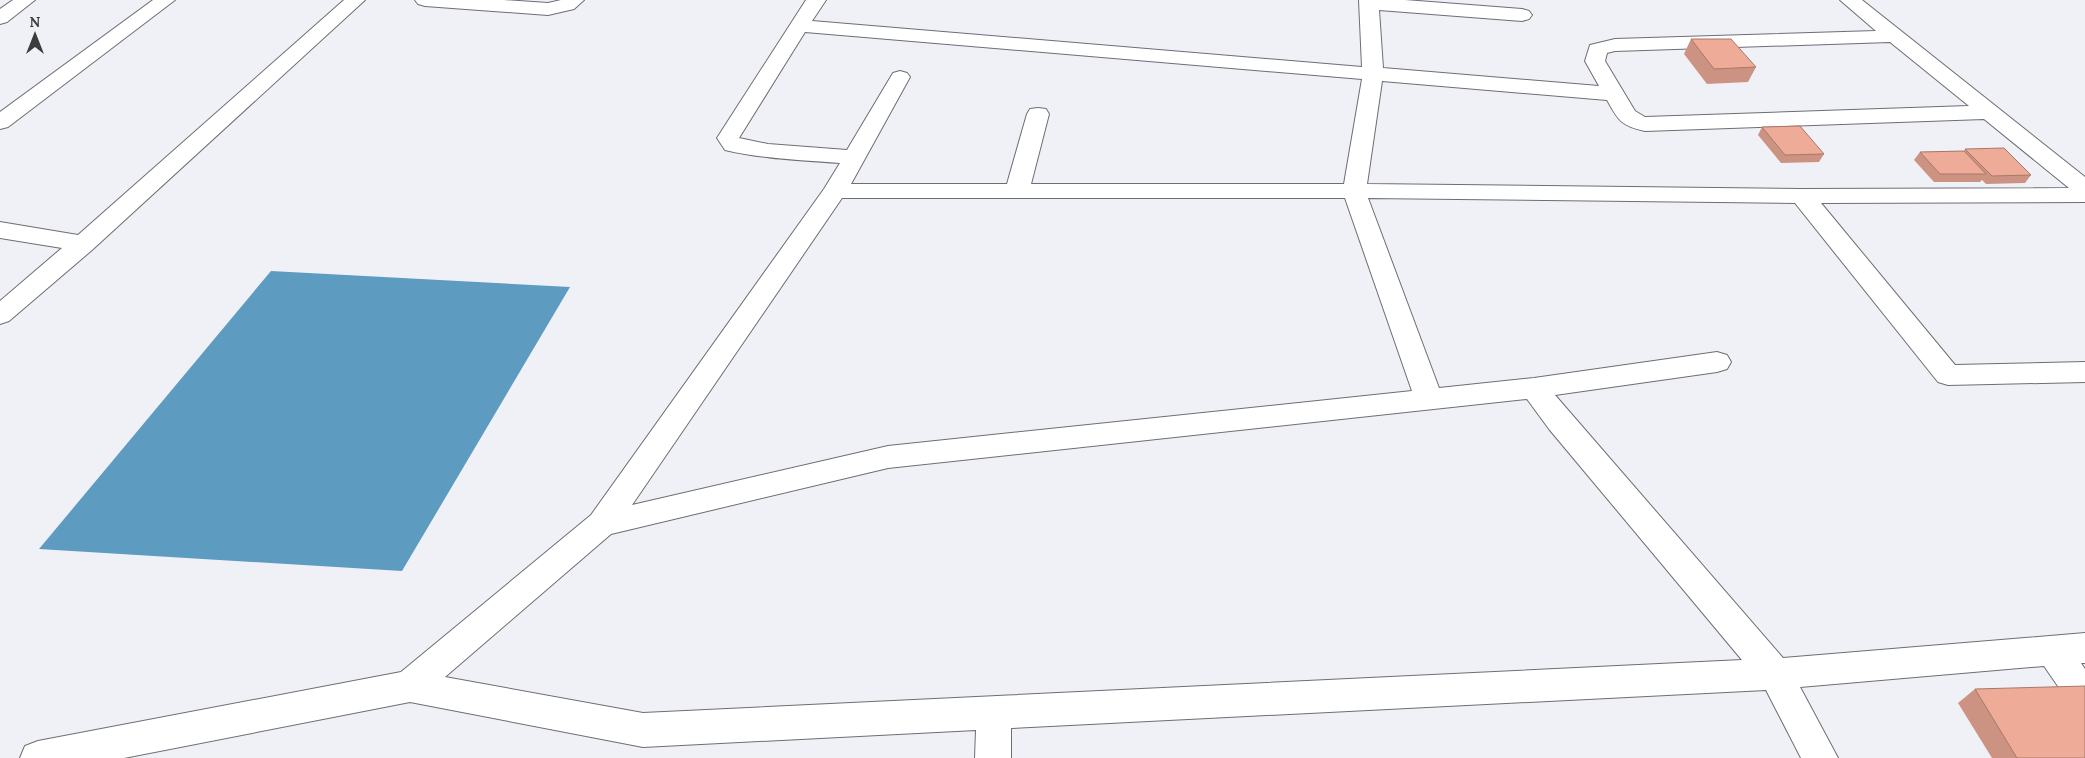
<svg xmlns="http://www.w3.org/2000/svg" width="2085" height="758" viewBox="0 0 2085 758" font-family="Lora,serif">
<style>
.water{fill:#5e9bc1}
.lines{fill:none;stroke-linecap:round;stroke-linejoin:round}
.minor-casing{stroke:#6d6e73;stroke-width:2}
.minor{fill:#fff;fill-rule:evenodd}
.wall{fill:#cd9382}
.building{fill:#eeab97;stroke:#a7786a}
</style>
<rect width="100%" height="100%" fill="#f0f1f7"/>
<polygon class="water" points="271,271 570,287 402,571 39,549"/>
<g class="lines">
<defs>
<g id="minor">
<polygon points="13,0 35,0 7,22 0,24 0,9"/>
<polygon points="153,0 175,0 8,127 0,129 0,112"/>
<polygon points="344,0 365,0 92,250 9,321 0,324 0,301 62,248 0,238 0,222 78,235"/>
<polygon points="415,0 504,0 548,3 561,0 584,0 574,9 548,15 425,6 418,4"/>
<path d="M 806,0 L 826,0 L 812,21 L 1362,67 L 1359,0 L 1405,0 L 1522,9 L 1529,11 L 1532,15 L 1529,19 L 1522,21 L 1379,10 L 1383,68 L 1599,86 L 1585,61 L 1590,45 L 1615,39 L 1876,31 L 1840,0 L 1862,0 L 2085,177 L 2085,202 L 1821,203 L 1955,365 L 2085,362 L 2085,382 L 1948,385 L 1938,382 L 1795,203 L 1368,198 L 1439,388 L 1534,378 L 1717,352 L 1727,355 L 1731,362 L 1727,369 L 1717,372 L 1555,395 L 1783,658 L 2085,633 L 2085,663 L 2081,663 L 2085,669 L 2085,713 L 2073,708 L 2044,666 L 1800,687 L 1838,758 L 1801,758 L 1766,690 L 1011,728 L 1011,758 L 975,758 L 976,730 L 643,747 L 410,702 L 124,758 L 20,758 L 25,746 L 38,741 L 401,672 L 591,515 L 824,189 L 840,163 C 801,160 763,159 725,150 L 717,138 ZM 805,32 L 1362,79 L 1344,184 L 1031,184 L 1049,114 L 1046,109 L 1038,108 L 1030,109 L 1027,114 L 1007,184 L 851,184 L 910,77 L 907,73 L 900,71 L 893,73 L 847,150 L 768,144 L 739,138 ZM 1890,42 L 1969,106 L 1645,117 L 1635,111 L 1605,61 L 1607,53 L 1615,51 ZM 1382,81 L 1607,100 C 1618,120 1621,126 1645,131 L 1984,119 L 2069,188 L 1802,189 L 1367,184 ZM 842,198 L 1345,198 L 1412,391 L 888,446 L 632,505 ZM 1527,399 L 1549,429 L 1742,660 L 643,713 L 445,677 L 611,534 L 888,468 Z"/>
</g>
</defs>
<use href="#minor" class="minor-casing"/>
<use href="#minor" class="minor"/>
</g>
<g class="wall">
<polygon points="1691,39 1756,67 1748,82 1707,84 1684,54"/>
<polygon points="1762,127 1824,154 1819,162 1781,163 1758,135"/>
<polygon points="1965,149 2031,175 2025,183 1986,184 1982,180 1980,182 1934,182 1914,160 1920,152 1964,151"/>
<polygon points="1975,689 2085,758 1992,758 1958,703"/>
</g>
<g class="building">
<polygon points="1691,39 1731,39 1756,67 1714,69"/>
<polygon points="1800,126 1824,154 1785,155 1762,127"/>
<polygon points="2004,148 2031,175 1992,176 1965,149"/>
<polygon points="1964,151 1986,174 1940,174 1920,152"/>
<polygon points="2085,686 2085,758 2017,758 1975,689"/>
</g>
<g transform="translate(35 35)" stroke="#f0f1f7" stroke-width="4" paint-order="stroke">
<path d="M0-4L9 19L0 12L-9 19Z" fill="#3b3c3e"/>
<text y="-8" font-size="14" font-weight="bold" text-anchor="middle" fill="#3b3c3e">N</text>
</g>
</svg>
